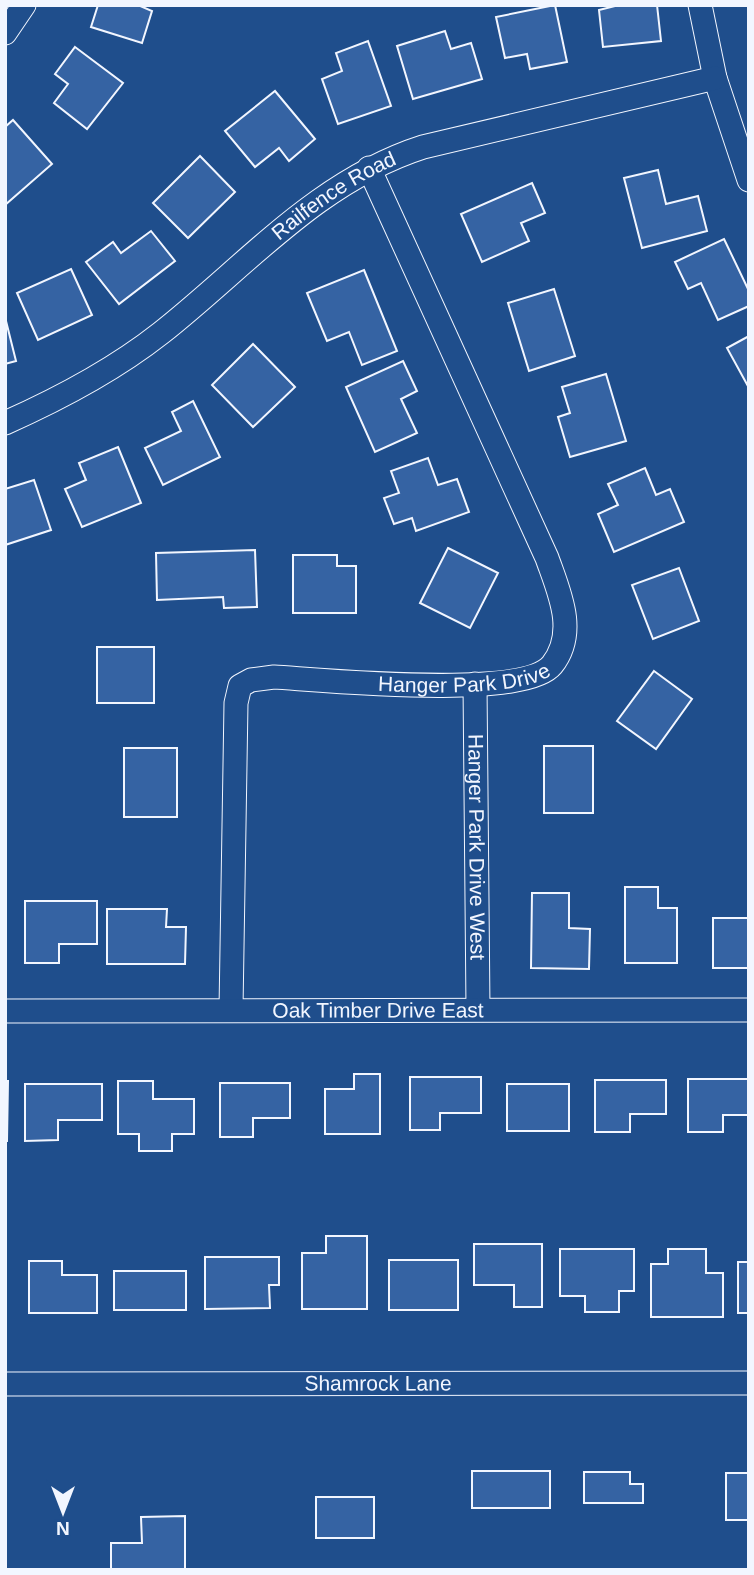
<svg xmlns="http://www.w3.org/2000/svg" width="754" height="1575" viewBox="0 0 754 1575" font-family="Helvetica,sans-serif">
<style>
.building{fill:#3563a3;stroke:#f2f6ff;stroke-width:2}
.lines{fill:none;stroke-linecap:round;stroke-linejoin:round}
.minor-casing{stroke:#f2f6ff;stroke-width:25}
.minor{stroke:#1f4e8c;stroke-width:23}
.labels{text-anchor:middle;stroke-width:5;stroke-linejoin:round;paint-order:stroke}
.street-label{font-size:21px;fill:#f2f6ff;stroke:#1f4e8c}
</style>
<rect width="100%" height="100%" fill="#1f4e8c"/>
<g class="building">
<polygon points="98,5 138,5 152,11 142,43 91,27"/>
<polygon points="555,5 567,62 530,69 527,54 505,58 496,17"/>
<polygon points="619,5 657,5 661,41 603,47 599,10"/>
<polygon points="445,31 451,49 471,43 482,79 413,99 397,46"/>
<polygon points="368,41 391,106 338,124 322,79 342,71 336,53"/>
<polygon points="75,47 123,83 87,129 54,103 68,84 55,74"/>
<polygon points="275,91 315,139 289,161 279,148 255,167 225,131"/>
<polygon points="13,120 52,164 5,205 5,127"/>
<polygon points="200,156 235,192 188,238 153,203"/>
<polygon points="658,170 666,204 698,196 707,231 642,248 624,178"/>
<polygon points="532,183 545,213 521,223 529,241 482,262 461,214"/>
<polygon points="151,231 175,261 119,304 86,262 113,242 121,253"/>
<polygon points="724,239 749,291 749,306 718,320 701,283 688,289 675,262"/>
<polygon points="71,269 92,315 38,340 17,293"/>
<polygon points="364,270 397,351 362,365 349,332 327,341 307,293"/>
<polygon points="554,289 575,356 529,371 508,303"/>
<polygon points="5,317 16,361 5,364"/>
<polygon points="749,336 749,388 727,348"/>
<polygon points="253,344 295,387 253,427 212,385"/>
<polygon points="403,361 417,391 401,399 417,433 375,452 346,387"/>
<polygon points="606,374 626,441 570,457 558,417 570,413 562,387"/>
<polygon points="193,401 220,457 163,485 145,448 181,431 172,412"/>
<polygon points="118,447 141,503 82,527 65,489 86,480 79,463"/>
<polygon points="428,458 438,485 457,479 469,512 416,531 412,518 394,524 384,498 399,493 391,471"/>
<polygon points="645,468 656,495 670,489 684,522 614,552 598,514 618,505 608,484"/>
<polygon points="34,480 51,530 5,545 5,489"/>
<polygon points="448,548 498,573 470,628 420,603"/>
<polygon points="255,550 257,607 224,608 223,597 157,600 156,553"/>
<polygon points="293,555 337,555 337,566 356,566 356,613 293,613"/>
<polygon points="679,568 699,621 653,639 632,585"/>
<rect x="97" y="647" width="57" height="56"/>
<polygon points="654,671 692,699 656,749 617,721"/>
<rect x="544" y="746" width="49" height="67"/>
<rect x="124" y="748" width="53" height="69"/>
<polygon points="625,887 658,887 658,908 677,908 677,963 625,963"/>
<polygon points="532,893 569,893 569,928 590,929 589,969 531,968"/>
<polygon points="25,901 97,901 97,944 59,944 59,963 25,963"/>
<polygon points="107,909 167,909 166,927 186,927 185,964 107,964"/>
<rect x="713" y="918" width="36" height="50"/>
<polygon points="354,1074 380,1074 380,1134 325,1134 325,1089 354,1089"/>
<polygon points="410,1077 481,1077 481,1113 440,1113 440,1130 410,1130"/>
<polygon points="688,1079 749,1079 749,1115 723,1115 723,1132 688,1132"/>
<polygon points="595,1080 666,1080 666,1114 630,1114 630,1132 595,1132"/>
<polygon points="5,1081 8,1081 7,1141 5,1141"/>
<polygon points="118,1081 153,1081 153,1099 194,1099 194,1134 172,1134 172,1151 139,1151 139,1134 118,1134"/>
<polygon points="220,1083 290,1083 290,1118 253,1118 253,1137 220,1137"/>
<polygon points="25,1084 102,1084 102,1120 58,1120 58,1140 25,1141"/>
<rect x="507" y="1084" width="62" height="47"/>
<polygon points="326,1236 367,1236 367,1309 302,1309 302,1253 326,1253"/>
<polygon points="474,1244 542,1244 542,1307 514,1307 514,1285 474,1285"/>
<polygon points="560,1249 634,1249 634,1291 619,1291 619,1312 585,1312 585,1296 560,1296"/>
<polygon points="668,1249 706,1249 706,1273 723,1273 723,1317 651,1317 651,1264 668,1264"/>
<polygon points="205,1257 279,1257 279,1285 269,1285 270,1308 205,1309"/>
<rect x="389" y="1260" width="69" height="50"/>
<polygon points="29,1261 62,1261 62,1275 97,1275 97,1313 29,1313"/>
<rect x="738" y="1262" width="11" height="51"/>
<rect x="114" y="1271" width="72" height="39"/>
<rect x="472" y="1471" width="78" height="37"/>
<polygon points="584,1472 630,1472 630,1484 643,1484 643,1503 584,1503"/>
<rect x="726" y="1473" width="23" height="47"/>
<rect x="316" y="1497" width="58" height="41"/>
<polygon points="185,1516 185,1570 111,1570 111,1543 142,1543 141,1517"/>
</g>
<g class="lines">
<defs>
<g id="minor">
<polyline points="700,5 715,78 749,180"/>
<polyline points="5,33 24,5"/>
<path id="s1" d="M 5,423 C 59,399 114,370 161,333 C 246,266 317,181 423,147 L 715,78"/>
<path id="s2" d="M 475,684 L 478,1009"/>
<path id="s3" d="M 231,1009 L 236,703 L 240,686 L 251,680 L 274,677 C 324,680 523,700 552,665 C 578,632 559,592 547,558 L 369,168"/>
<path id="s4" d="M 5,1011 L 749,1010"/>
<path id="s5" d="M 5,1384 L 749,1383"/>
</g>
</defs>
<use href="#minor" class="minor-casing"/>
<use href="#minor" class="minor"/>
</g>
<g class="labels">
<g class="street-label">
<text dy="7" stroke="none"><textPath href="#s1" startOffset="402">Railfence Road</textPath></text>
<text dy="7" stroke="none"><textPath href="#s3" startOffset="550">Hanger Park Drive</textPath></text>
<text dy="7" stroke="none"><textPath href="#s2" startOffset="163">Hanger Park Drive West</textPath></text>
<text dy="7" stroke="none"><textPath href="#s4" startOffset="373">Oak Timber Drive East</textPath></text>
<text dy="7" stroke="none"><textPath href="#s5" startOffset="373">Shamrock Lane</textPath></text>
</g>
</g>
<rect width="754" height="1575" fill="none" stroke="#f2f6ff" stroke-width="14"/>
<g transform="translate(63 1512) rotate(180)" stroke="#1f4e8c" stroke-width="5" paint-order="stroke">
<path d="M0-5L12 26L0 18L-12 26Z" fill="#f2f6ff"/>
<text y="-10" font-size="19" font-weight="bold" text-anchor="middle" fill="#f2f6ff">N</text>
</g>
</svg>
